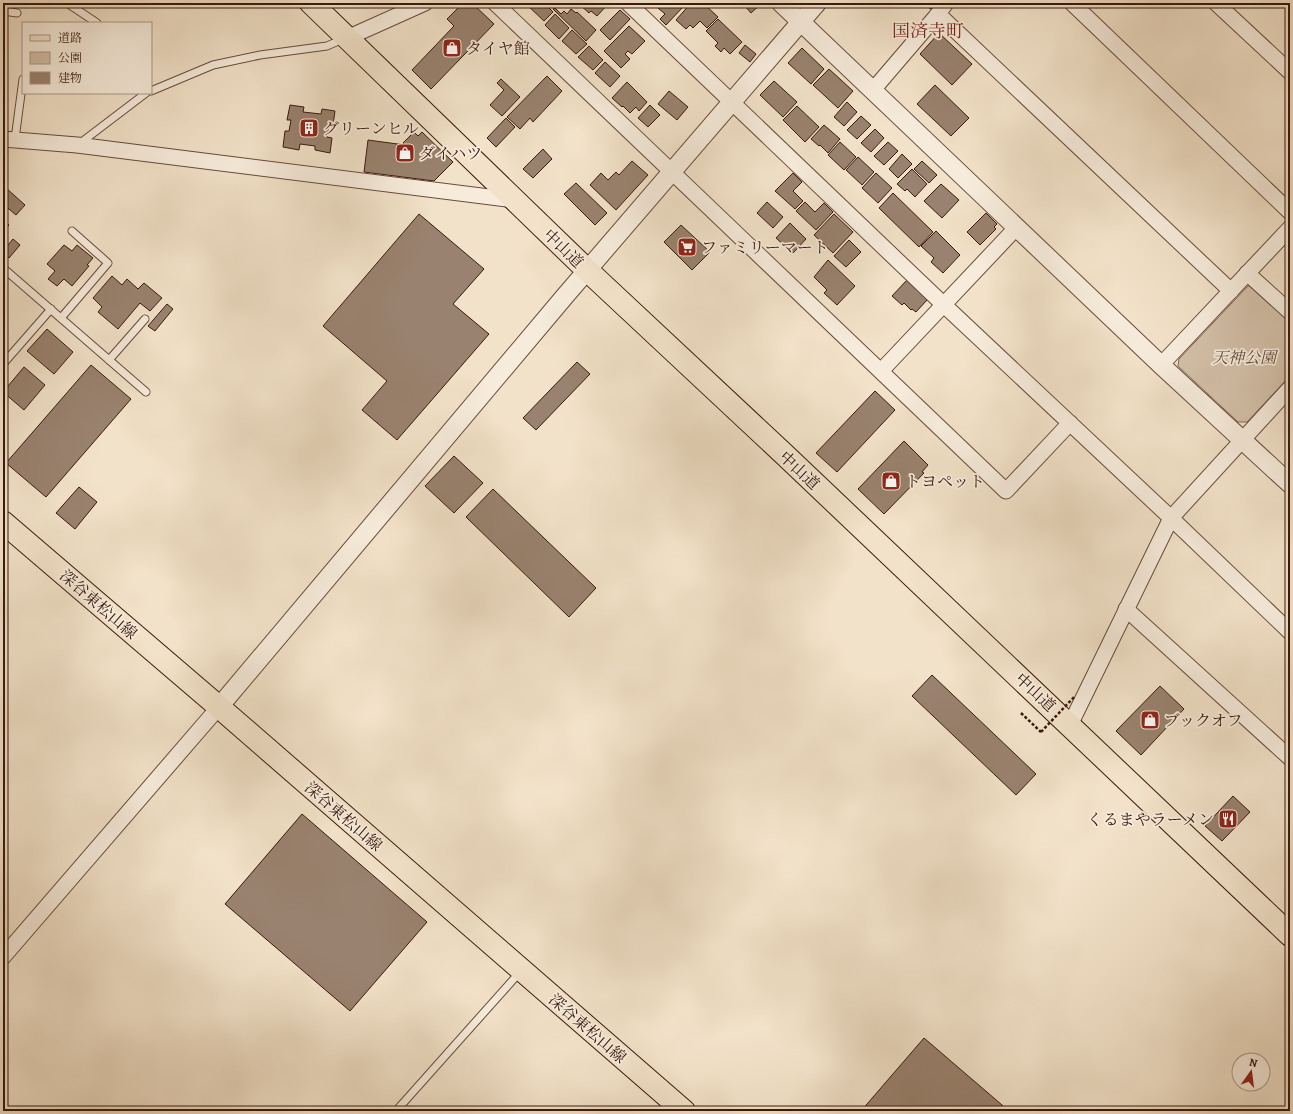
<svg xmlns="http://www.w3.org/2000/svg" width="1293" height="1114" viewBox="0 0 1293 1114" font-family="Alegreya,'Noto Serif JP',serif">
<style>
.green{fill:#d3c0a9;stroke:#866c5b}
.building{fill:#99826f;stroke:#39190d}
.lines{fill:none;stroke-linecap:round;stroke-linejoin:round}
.service-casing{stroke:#674b3c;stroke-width:9}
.minor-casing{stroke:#674b3c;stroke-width:17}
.tertiary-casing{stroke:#674b3c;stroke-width:20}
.primary-casing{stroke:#39190d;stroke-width:24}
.trunk-casing{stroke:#39190d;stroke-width:24}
.path{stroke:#39190d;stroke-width:2.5;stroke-dasharray:3 2;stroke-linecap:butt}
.service{stroke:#f7ecdc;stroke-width:7}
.minor{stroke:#f7ecdc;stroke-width:15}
.tertiary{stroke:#f7ecdc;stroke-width:18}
.primary{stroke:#f2e2c9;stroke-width:22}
.trunk{stroke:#f2e2c9;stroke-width:22}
.path-bridge{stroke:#39190d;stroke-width:2.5;stroke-dasharray:3 2;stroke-linecap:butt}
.labels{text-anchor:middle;stroke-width:3.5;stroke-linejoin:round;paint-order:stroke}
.poi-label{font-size:16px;fill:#39190d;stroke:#f7ecdc;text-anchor:start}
.street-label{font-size:16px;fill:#39190d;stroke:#f7ecdc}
.park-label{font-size:16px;font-style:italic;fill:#674b3c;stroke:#f7ecdc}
.quarter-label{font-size:18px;fill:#7a1f14;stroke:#f7ecdc}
</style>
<rect width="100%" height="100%" fill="#f2e2c9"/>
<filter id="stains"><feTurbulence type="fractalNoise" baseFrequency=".005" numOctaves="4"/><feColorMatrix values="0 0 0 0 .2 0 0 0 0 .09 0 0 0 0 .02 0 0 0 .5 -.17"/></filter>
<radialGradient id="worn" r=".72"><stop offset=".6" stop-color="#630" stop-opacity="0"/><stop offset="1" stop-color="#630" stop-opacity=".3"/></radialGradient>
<polygon class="green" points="1248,286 1255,286 1290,319 1290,376 1247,422 1238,422 1178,366 1179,359"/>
<g class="building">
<polygon points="463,3 472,3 494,24 431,89 412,70 454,26 447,19"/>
<polygon points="525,3 546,3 548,4 546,5 553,12 544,21"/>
<polygon points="578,3 609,3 597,16 591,11 589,13"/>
<polygon points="663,3 679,3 683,7 666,25 660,19 665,14 658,8"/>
<polygon points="691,3 703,3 718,17 707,28 700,21 693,28 690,25 686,29 676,20"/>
<polygon points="746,3 762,3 751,13 744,5"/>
<polygon points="923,3 937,3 932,10"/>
<polygon points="555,8 561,14 564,11 567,14 571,9 576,13 577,12 596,30 586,41 553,9"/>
<polygon points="620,10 630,19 610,40 600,30"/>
<polygon points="555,14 569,28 559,39 545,25"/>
<polygon points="718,19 742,42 730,54 724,48 721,52 715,46 718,43 706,31"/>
<polygon points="629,26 645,41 632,54 628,51 625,54 630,59 621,68 604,51"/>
<polygon points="572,30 587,44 576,54 562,41"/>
<polygon points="939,33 972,64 952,85 920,54"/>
<polygon points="745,45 756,54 750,62 739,53"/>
<polygon points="589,46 603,60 593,70 578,57"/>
<polygon points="802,48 824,69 811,84 788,63"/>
<polygon points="605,62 620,76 610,87 595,73"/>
<polygon points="829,69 853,91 838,108 813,85"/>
<polygon points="547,76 562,91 533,122 530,118 520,129 507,117"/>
<polygon points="501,79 520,97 502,116 490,105 504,90 497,83"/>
<polygon points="774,81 797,102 783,117 760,95"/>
<polygon points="627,82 647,102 639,111 636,107 630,113 623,106 622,107 612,98"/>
<polygon points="935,85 969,118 951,136 917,104"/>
<polygon points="669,91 688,107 677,120 658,104"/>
<polygon points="847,102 857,112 844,126 834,117"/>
<polygon points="290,105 304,107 303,112 321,114 322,109 335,111 333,125 329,125 327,137 332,138 330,153 315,150 315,146 300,144 299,150 283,147 285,131 289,131 291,120 287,120"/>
<polygon points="650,105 660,115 648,127 638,118"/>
<polygon points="797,106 819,127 805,142 783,120"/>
<polygon points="861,116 871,125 857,139 847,130"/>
<polygon points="506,118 515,127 496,147 487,138"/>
<polygon points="824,125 840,139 828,153 820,145 819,146 811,139"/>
<polygon points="875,129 884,138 871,152 861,143"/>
<polygon points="414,132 418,136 422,132 453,162 434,181 364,172 368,140 405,145 403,143"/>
<polygon points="840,142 856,157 844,170 828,155"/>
<polygon points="888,142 898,151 884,165 874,156"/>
<polygon points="543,149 552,159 533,178 523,169"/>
<polygon points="902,154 912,164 898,178 889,169"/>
<polygon points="858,157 874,172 862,185 846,170"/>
<polygon points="632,161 648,175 616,210 590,185 601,173 608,180 616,172 619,175"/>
<polygon points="922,161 937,175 929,183 914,169"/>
<polygon points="912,169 927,184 915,197 907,189 905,191 897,184"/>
<polygon points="793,173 802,182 793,191 803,201 795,209 775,191"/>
<polygon points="876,173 892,188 878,203 862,188"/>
<polygon points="576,183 607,213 595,225 564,194"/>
<polygon points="941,184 959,200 942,218 924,201"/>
<polygon points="6,188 25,205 16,215 3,204 3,192"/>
<polygon points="893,193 933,232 919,247 879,208"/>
<polygon points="767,202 783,217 773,228 757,213"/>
<polygon points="805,202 815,212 824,203 833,212 816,230 796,211"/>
<polygon points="986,213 997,224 994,227 996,229 980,245 967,232"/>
<polygon points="419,214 484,269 453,304 489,334 397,440 362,410 387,381 323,326"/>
<polygon points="834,214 853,232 833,253 814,235"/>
<polygon points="3,220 9,225 3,232"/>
<polygon points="790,223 806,239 793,253 776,238"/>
<polygon points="681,225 710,252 692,270 664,242"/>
<polygon points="936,231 960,255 943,273 931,262 934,258 921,246"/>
<polygon points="13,239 20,245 9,258 3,251"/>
<polygon points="849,240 861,252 846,267 834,256"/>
<polygon points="64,245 72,251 77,245 93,258 87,265 89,266 72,286 64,279 57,286 48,279 55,271 47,264"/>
<polygon points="828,260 855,286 837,305 824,293 827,290 814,277"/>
<polygon points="112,276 122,285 127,279 138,289 144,283 162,298 150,311 140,303 118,329 98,312 102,307 93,298"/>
<polygon points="907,280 927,300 916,312 912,309 911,310 904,303 902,305 892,296"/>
<polygon points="167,304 173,309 155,331 148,326"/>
<polygon points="47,329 73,352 54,374 27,351"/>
<polygon points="3,337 8,341 3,347"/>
<polygon points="577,362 590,374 536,430 523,418"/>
<polygon points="91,365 131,399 46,497 6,463"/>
<polygon points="24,367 45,385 24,410 3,392"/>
<polygon points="875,391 895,410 837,472 816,453"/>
<polygon points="904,441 928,465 922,472 924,473 884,514 858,489"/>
<polygon points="454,456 483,483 454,513 425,486"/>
<polygon points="79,487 97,502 75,529 56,513"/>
<polygon points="493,489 596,588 569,617 466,517"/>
<polygon points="932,675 1036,774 1016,795 912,696"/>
<polygon points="1160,686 1184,709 1141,755 1116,731"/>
<polygon points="1233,796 1250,812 1222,841 1205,826"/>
<polygon points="302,814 427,922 350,1011 225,904"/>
<polygon points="924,1038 1009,1111 861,1111"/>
</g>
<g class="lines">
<defs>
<g id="service">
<polyline points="69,3 70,5 97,23"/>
<polyline points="3,11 17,13"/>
<polyline points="151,91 213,65 260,55 327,46 343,39"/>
<polyline points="15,139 23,79"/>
<polyline points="79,144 146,93"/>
<polyline points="3,268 146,392"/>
<polyline points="61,318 108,263 72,231"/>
<polyline points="109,360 145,319"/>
<polyline points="3,364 51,309"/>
<polyline points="396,1111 520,972"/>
</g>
<g id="minor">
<polyline points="495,3 1006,491 1070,423"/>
<polyline points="628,3 944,305 1171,518 1290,632"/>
<polyline points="946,3 938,14 1231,291"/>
<polyline points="1072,3 1290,212"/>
<polyline points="1216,3 1290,72"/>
<polyline points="347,38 425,3"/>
<polyline points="873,90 938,14"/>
<polyline points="3,139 77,145 514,200"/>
<polyline points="1247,273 1290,312"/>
<polyline points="1161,365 1290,228"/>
<polyline points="881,371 1017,227"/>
<polyline points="1126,609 1290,758"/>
<polyline points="1070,725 1171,518 1290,388"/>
<polyline points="3,957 219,707"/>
</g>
<g id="tertiary">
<polyline points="781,3 1161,365 1290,484"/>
<polyline points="219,707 565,296 817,3"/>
</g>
<polyline id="primary" points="3,522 219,707 684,1111"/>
<polyline id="trunk" points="311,3 587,270 786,456 1290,935"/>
</defs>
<use href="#service" class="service-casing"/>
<use href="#minor" class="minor-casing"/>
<use href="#tertiary" class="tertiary-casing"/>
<use href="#primary" class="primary-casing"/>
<use href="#trunk" class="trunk-casing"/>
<polyline class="path" points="1021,713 1041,732"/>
<use href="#service" class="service"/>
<use href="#minor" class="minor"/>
<use href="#tertiary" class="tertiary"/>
<use href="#primary" class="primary"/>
<use href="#trunk" class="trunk"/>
<polyline class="path-bridge" points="1041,732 1075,696"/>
</g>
<defs>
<symbol id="shop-square" viewBox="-11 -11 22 22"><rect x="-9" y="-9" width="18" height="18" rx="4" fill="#8f2418" stroke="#f7ecdc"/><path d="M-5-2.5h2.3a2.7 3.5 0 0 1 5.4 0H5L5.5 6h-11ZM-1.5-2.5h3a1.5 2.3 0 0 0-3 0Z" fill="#fff"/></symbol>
<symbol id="building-square" viewBox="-11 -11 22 22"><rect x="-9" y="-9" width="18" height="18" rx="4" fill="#8f2418" stroke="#f7ecdc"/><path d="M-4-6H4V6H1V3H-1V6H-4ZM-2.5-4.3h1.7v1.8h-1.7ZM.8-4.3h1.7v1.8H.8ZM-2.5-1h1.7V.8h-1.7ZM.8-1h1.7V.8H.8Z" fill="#fff"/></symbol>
<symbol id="supermarket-square" viewBox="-11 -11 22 22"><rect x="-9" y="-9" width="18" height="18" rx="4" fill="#8f2418" stroke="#f7ecdc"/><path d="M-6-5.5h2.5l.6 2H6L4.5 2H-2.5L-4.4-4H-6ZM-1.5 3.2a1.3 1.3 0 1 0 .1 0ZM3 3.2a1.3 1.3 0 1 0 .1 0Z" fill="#fff"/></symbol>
<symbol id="restaurant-square" viewBox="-11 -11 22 22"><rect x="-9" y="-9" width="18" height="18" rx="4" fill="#8f2418" stroke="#f7ecdc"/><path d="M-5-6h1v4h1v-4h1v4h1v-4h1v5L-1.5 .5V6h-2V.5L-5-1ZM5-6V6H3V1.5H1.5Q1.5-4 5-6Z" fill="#fff"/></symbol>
</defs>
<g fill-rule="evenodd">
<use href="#shop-square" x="441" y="37" width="22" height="22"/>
<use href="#building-square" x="298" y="117" width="22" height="22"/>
<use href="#shop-square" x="394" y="142" width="22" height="22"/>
<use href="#supermarket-square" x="676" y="236" width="22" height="22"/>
<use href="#shop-square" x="880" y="470" width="22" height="22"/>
<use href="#shop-square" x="1139" y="709" width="22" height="22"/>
<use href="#restaurant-square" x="1217" y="808" width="22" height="22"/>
</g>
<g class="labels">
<g class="poi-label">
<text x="466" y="54">タイヤ館</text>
<text x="323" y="134">グリーンヒル</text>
<text x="419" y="159">ダイハツ</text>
<text x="701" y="253">ファミリーマート</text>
<text x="905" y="487">トヨペット</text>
<text x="1164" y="726">ブックオフ</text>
<text x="1214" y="825" text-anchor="end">くるまやラーメン</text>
</g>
<g class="street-label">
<text transform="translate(564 248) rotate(44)" y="6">中山道</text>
<text transform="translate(800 470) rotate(43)" y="6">中山道</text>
<text transform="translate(99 604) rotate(41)" y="6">深谷東松山線</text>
<text transform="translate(1036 692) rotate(43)" y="6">中山道</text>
<text transform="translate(344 816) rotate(41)" y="6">深谷東松山線</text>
<text transform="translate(588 1028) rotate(41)" y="6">深谷東松山線</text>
</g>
<g class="park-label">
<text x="1244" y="363">天神公園</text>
</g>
<g class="quarter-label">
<text x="928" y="37">国済寺町</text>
</g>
</g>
<rect width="1293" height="1114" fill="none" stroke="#f2e2c9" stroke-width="16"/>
<rect x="4" y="4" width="1285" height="1106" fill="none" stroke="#39190d" stroke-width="2"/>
<rect x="8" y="8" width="1277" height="1098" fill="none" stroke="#39190d"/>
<rect x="22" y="22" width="130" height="72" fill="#f7ecdc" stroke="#ab9889"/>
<rect x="30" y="35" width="20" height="6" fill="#f2e2c9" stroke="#ab9889"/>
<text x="58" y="42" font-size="12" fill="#39190d">道路</text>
<rect x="30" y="52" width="20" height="12" fill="#d3c0a9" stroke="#ab9889"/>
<text x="58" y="62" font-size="12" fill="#39190d">公園</text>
<rect x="30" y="72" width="20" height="12" fill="#99826f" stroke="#ab9889"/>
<text x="58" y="82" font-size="12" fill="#39190d">建物</text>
<g transform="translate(1251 1072) rotate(14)"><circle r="19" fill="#f7ecdc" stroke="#ab9889"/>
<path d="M0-3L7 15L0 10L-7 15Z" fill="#8f2418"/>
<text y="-6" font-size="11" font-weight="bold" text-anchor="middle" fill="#39190d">N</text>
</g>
<rect width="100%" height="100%" filter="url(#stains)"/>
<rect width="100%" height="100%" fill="url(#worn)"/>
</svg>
